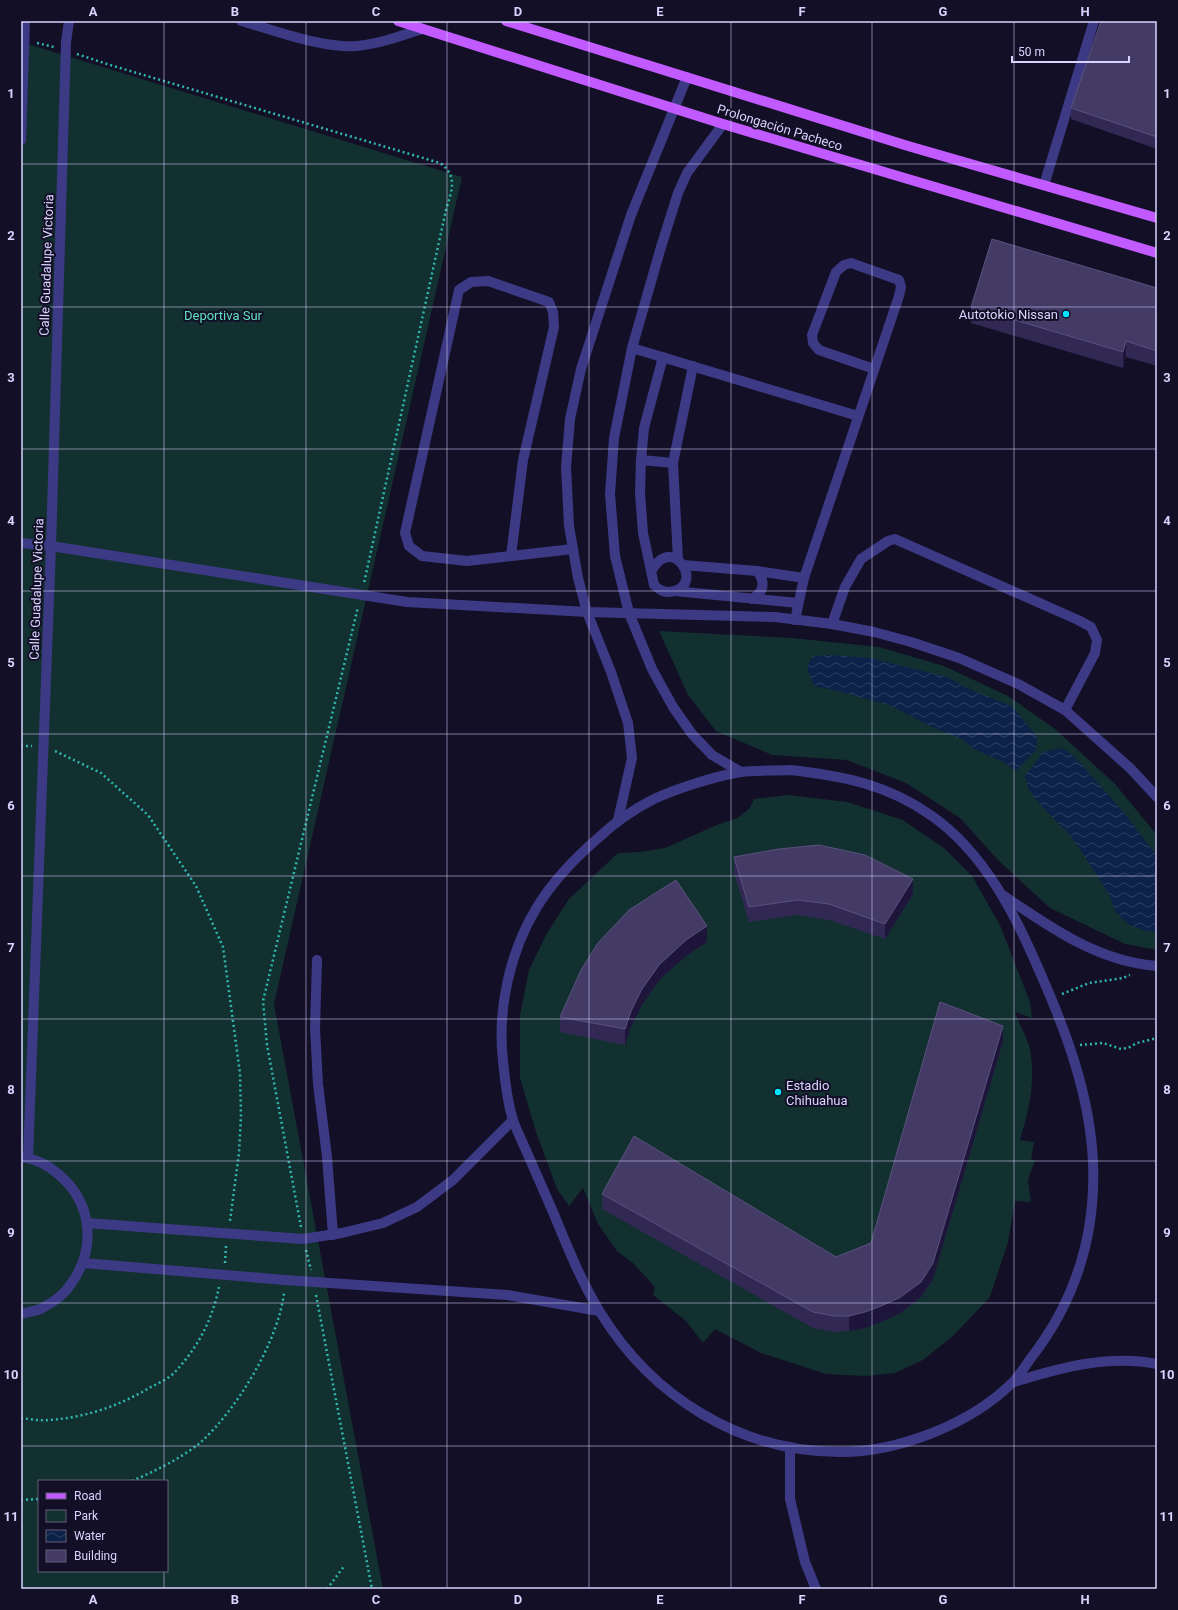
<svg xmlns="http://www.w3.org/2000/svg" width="1178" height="1610" viewBox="0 0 1178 1610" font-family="Roboto,sans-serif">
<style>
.park{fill:#12302f;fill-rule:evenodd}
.water{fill:url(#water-waves)}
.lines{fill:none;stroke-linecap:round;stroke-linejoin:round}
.path{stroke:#2fb8b0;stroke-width:2.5;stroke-dasharray:2 3;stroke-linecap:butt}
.minor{stroke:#3d3a85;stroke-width:10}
.major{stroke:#c25bff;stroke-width:10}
.wall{fill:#312854}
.shaded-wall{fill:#1d163a}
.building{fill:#433a66;stroke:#5a527e}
.grid{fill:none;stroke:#d9d4ff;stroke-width:1;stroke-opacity:0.55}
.poi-dot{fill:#00e5ff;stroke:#130f26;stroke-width:1.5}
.labels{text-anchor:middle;stroke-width:4;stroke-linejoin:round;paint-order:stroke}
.street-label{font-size:13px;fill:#d9d4ff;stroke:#130f26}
.poi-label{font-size:13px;fill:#d9d4ff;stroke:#130f26;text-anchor:end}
.park-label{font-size:13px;fill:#5fe0c0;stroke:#130f26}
.neatline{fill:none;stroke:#d9d4ff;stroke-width:1.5}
.grid-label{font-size:13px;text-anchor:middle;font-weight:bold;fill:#d9d4ff}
</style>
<defs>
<pattern id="water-waves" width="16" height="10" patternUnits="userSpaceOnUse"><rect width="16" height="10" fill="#0c2248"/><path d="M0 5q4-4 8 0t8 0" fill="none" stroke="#2f4163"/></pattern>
</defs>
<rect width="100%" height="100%" fill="#130f26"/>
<g class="park">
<path d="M 21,42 L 462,177 L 274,1004 L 383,1589 L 21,1589 ZM 39,1481 L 167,1481 L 167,1571 L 39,1571 Z"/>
<polygon points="659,631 792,638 879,647 944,666 1008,696 1055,729 1115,784 1157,835 1157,950 1125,944 1050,908 999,861 960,818 906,783 847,760 772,755 716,731 688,695"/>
<path d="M 789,795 L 847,802 L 903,820 L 945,849 L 972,876 L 1000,925 L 1030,1002 L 1032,1018 L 1015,1012 C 1019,1024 1027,1037 1030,1049 C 1036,1081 1029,1110 1020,1140 L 1034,1142 L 1031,1159 L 1035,1160 L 1028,1180 L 1031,1202 L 1015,1201 L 1008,1242 L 990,1297 L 954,1335 L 923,1360 L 895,1373 L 865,1376 L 826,1374 L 761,1353 L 715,1329 L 703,1343 L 686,1321 L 653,1295 L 655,1287 L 634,1264 L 617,1251 L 598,1224 L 583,1188 L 569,1206 L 557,1189 L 536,1132 L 520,1078 L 520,1015 L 529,970 L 547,933 L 569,899 L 618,853 L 640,852 L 665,848 L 719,824 L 738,818 L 750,808 L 754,799 Z"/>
</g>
<g class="water">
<polygon points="831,655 870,658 947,677 967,688 1012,706 1037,737 1036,750 1016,771 1003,762 976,750 960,738 934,728 889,705 838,691 814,686 807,667 813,656"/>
<polygon points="1062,748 1074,756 1120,808 1157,856 1157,932 1147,931 1129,925 1115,911 1110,896 1082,852 1071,836 1036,800 1028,788 1025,776 1037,761 1042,752"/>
</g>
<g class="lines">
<g class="path">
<polyline points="37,43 54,47"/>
<path d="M 77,54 L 110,65 L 440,163 C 459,176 451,192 446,210 L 364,583"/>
<polyline points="21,746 32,746"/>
<polyline points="55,751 101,773 148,815 196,886 223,947 240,1073 241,1116 239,1153 230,1221"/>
<polyline points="1062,994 1089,983 1123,978 1130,975"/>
<polyline points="1080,1045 1103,1043 1121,1049 1128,1048 1137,1043 1157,1038"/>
<polyline points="301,1227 267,1045 263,1001 358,607"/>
<polyline points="306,1250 311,1270"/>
<polyline points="225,1263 226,1246"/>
<polyline points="316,1295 372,1589"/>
<path d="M 21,1418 C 30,1419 39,1421 48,1420 C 84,1418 119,1406 149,1388 C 157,1384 166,1380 173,1374 C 197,1349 212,1321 219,1287"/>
<path d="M 132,1481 C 155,1471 182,1458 201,1442 C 237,1409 278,1342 284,1293"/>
<polyline points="21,1500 39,1499"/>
<polyline points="327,1589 345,1565"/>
</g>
<g class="minor">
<path d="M 241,21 C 275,30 323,49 357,46 C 379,44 401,36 422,29"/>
<polyline points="723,124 687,173 678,193 661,247 632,348 614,438 610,494 615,556 629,613 652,669 673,707 692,734 712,755 741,772"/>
<polyline points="21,140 25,21"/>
<polyline points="1044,185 1094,21"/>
<polyline points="632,348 858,416"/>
<polyline points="641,460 673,463"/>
<polyline points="21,543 51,546 407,602 587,612 775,617 832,624 874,632 911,642 959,658 1018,684 1065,710 1130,768 1157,797"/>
<polyline points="511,556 523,460 554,327 553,312 549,302 488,281 471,282 459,290 405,533 409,546 422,556 467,561 573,549"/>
<polyline points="678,560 673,463 693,366"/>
<polyline points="683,565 757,571 804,578"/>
<path d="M 652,570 C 673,534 704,584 674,591 C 665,594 660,590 654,585 L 643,533 L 640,493 L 641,460 L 644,428 L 663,357"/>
<polyline points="675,591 798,603"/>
<path d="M 752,599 C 764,592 766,582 757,571"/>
<polyline points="795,620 804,578 899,296 901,287 899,280 851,263 844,265 836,272 812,335 813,343 819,350 874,369"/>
<polyline points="832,624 845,587 861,559 888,541 895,539 1078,620 1091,627 1097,640 1095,653 1065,710"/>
<path d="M 790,770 C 843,776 887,784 932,816 C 984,853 1014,912 1039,970 C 1066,1031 1090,1095 1093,1162 C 1096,1235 1076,1300 1031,1358 C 1025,1366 1020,1375 1013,1382 C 971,1424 899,1452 840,1452 C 740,1452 652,1397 600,1312 C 581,1281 567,1246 553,1212 C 544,1191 534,1169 525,1148 C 521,1139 516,1129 513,1120 C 507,1102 505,1080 503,1061 C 497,1009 510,951 537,907 C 553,881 574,859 597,839 C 614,823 632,810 654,799 C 678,788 713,777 740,772 C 756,770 774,771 790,770 Z"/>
<polyline points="618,820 632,758 628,723 611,672 587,612 578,578 569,526 566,467 570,419 581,369 631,215 687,77"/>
<path d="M 1004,896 C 1051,928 1099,962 1157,966"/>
<polyline points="317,960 315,1028 318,1084 327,1157 333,1235"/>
<polyline points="28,1158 51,546 66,42 69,21"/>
<polyline points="87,1223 303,1239 342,1233 383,1223 417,1207 453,1180 513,1120"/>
<polyline points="83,1263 285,1280 507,1295 599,1311"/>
<path d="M 21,1314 C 28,1312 38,1311 44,1307 C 52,1303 63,1295 68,1288 C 97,1251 94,1203 57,1173 C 48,1165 35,1159 22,1157"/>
<path d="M 1014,1382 C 1059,1368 1109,1354 1157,1364"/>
<polyline points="790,1447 790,1499 805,1562 816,1589"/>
</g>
<g class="major">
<polyline points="398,21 723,124 1157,253"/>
<polyline points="506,21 908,146 1157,218"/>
</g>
</g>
<g class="wall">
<polygon points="1157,21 1157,149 1071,119 1071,108"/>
<polygon points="1157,288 1157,366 1126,357 1123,368 971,323 971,307"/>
<polygon points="734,857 913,894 885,939 829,920 798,915 749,922 734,873"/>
<polygon points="707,942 686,956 659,980 642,1005 631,1027 625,1045 560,1032 560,1017"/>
<polygon points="1003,1041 933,1279 921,1297 899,1314 881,1322 865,1328 849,1331 834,1332 813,1328 602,1209 602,1194 836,1257 871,1243"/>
</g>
<g class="shaded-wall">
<polygon points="1126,341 1126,357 1123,368 1123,352"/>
<polygon points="913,879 913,894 885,939 885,924"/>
<polygon points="707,926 707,942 686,956 659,980 642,1005 631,1027 625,1045 625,1029 631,1011 642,989 659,965 686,940"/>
<polygon points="1003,1026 1003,1041 933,1279 921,1297 899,1314 881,1322 865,1328 849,1331 849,1316"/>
</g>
<g class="building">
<polygon points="1101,21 1157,21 1157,137 1071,108"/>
<polygon points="992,239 1157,288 1157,351 1126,341 1123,352 971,307"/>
<polygon points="819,845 865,855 913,879 885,924 829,904 798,900 749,907 734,857 779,849"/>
<polygon points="676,880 707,926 686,940 659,965 642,989 631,1011 625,1029 560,1017 581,970 598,943 629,910"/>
<polygon points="940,1002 1003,1026 933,1263 921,1282 899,1298 881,1306 865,1312 849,1316 834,1316 813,1312 602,1194 634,1136 836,1257 871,1243"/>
</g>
<path class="grid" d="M 164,21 L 164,1481M 306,21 L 306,1589M 447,21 L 447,1589M 589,21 L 589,1589M 731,21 L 731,1589M 872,21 L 872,1589M 1014,21 L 1014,1589M 21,164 L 1157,164M 21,307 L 1157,307M 21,449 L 1157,449M 21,591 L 1157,591M 21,734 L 1157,734M 21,876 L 1157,876M 21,1019 L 1157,1019M 21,1161 L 1157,1161M 21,1303 L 1157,1303M 21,1446 L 1157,1446M 164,1571 L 164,1589"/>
<g class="poi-dot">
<circle cx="1066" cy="314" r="4"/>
<circle cx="778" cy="1092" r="4"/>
</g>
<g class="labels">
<g class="street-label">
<text transform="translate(780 127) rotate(17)" y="5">Prolongación Pacheco</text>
<text transform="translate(46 265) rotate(-88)" y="5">Calle Guadalupe Victoria</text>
<text transform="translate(36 589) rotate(-88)" y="5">Calle Guadalupe Victoria</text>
</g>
<g class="poi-label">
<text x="1058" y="319">Autotokio Nissan</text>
<text x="786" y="1090" text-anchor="start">Estadio<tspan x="786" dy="15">Chihuahua</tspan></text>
</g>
<g class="park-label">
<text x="223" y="320">Deportiva Sur</text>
</g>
</g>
<rect width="1178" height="1610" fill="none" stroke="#130f26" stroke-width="44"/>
<rect x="38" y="1480" width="130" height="92" fill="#130f26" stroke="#625e7d"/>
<rect x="46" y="1493" width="20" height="6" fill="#c25bff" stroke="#625e7d"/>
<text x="74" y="1500" font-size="12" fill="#d9d4ff">Road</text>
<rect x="46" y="1510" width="20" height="12" fill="#12302f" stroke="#625e7d"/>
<text x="74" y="1520" font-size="12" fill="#d9d4ff">Park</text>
<rect x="46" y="1530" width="20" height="12" fill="url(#water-waves)" stroke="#625e7d"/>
<text x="74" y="1540" font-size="12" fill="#d9d4ff">Water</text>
<rect x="46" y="1550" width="20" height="12" fill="#433a66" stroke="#625e7d"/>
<text x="74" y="1560" font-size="12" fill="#d9d4ff">Building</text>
<path d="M1012 56v6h117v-6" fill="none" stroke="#d9d4ff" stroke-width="2"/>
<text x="1018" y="56" font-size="12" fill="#d9d4ff" stroke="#130f26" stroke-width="3" paint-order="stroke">50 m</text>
<rect x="22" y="22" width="1134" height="1566" class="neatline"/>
<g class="grid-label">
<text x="93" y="16">A</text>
<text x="235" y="16">B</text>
<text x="376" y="16">C</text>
<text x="518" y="16">D</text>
<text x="660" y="16">E</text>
<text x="802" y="16">F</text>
<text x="943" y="16">G</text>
<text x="1085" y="16">H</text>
<text x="11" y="98">1</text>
<text x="1167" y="98">1</text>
<text x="11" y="240">2</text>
<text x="1167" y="240">2</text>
<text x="11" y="382">3</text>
<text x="1167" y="382">3</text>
<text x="11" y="525">4</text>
<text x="1167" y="525">4</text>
<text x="11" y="667">5</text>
<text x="1167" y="667">5</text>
<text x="11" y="810">6</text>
<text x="1167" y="810">6</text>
<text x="11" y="952">7</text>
<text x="1167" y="952">7</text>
<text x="11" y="1094">8</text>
<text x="1167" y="1094">8</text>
<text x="11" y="1237">9</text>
<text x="1167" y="1237">9</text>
<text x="11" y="1379">10</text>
<text x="1167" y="1379">10</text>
<text x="11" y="1521">11</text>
<text x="1167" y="1521">11</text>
<text x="93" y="1604">A</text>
<text x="235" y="1604">B</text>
<text x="376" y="1604">C</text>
<text x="518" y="1604">D</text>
<text x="660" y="1604">E</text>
<text x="802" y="1604">F</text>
<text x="943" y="1604">G</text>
<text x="1085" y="1604">H</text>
</g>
</svg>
